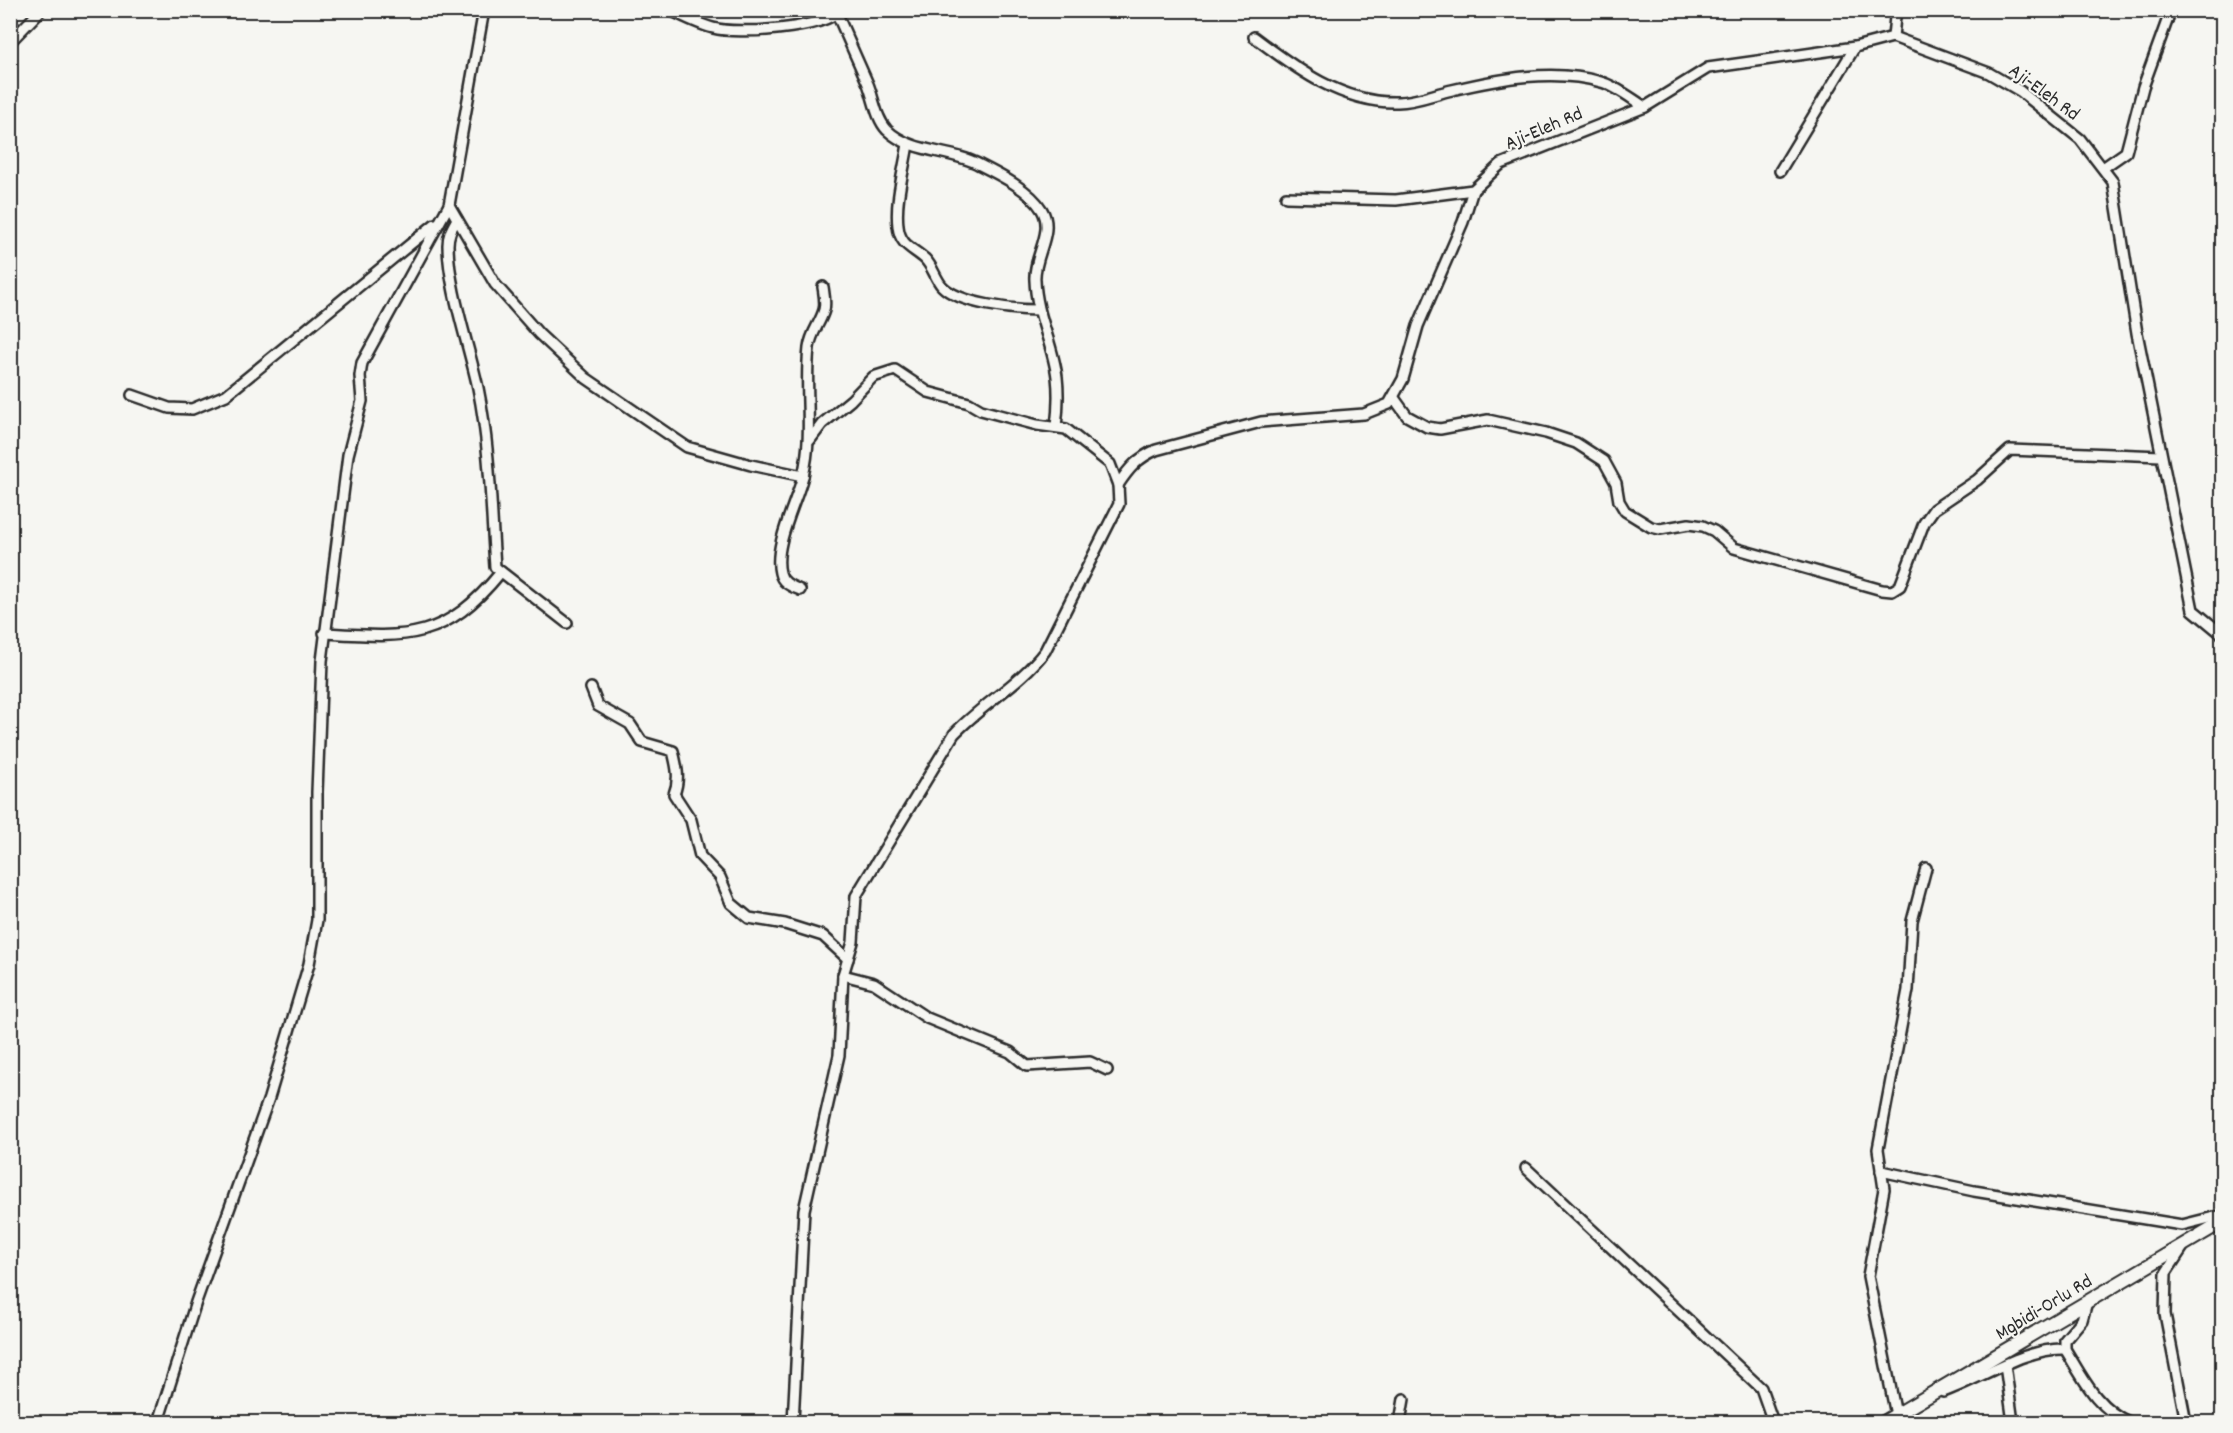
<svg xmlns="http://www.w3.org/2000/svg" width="2233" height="1433" viewBox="0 0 2233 1433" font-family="Dekko,sans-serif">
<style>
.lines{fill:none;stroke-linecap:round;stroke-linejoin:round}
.minor-casing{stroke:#2b2b2b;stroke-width:14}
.major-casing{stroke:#2b2b2b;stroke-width:16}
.minor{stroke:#f6f6f2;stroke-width:9}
.major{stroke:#f6f6f2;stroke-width:12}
.labels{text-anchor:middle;stroke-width:4.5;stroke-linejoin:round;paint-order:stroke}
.street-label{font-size:20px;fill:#2b2b2b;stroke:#f6f6f2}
</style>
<rect width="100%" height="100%" fill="#f6f6f2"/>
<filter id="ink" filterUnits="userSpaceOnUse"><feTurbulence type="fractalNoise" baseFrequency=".0167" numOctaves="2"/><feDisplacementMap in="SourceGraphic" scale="12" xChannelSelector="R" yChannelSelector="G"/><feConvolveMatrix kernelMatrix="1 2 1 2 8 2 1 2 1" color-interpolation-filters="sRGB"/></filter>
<g filter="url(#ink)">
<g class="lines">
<defs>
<g id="minor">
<path d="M 670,10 C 684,17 698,24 713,28 C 738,35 822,29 839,11"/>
<path d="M 837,14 C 847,37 858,61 868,84 C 874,99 876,118 887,130 C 912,154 951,149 980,165 C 1000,175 1030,190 1042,210 C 1055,232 1033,257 1035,280 C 1036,314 1053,344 1057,377 C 1059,394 1058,411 1056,427"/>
<path d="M 1254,37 C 1295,68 1343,104 1398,102 C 1416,102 1434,94 1452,90 C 1498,79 1554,68 1601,82 C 1616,86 1632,99 1645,107"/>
<polyline points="1893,37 1895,17 1898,10"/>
<polyline points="10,42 41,10"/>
<path d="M 908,144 C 904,170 895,200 898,226 C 900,246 913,248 925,259 C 933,267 935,278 942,286 C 959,304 1015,310 1038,310"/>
<polyline points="2103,168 2126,152 2143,87 2171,10"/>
<polyline points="1780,171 1855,47"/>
<polyline points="1286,197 1396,200 1473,190 1501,164 1645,107 1708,68 1855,47 1893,37 1989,73 2020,91 2080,139 2113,182 2137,333 2193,610 2222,634"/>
<polyline points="449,205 495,284 539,334 586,378 687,447 751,465 803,476"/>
<path d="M 457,219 C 452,228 448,234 448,245 C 448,286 469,346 478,388 C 490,446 491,508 495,567 L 567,623"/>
<polyline points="132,395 169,408 192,409 226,395 435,224"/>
<polyline points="1394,398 1407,416 1427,427 1440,429 1488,420 1546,433 1576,443 1604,461 1616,483 1619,501 1625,511 1651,527 1660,529 1689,524 1703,526 1714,531 1734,548 1882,590 1892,591 1900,586 1924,523 1934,509 1977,480 2010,450 2161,456"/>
<path d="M 1118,485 C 1129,468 1138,458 1156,450 L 1261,422 L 1364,414 L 1389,404 L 1403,379 L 1418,326 L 1463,222 L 1473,190"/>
<path d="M 800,590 C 791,586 782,583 780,573 C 773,546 796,503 803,476 C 814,431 804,392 809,348 C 811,332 820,324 824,310 C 826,303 824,294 823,287"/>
<path d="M 324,633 C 407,638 444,642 501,572"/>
<path d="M 591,688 L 598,706 L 630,724 L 642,742 L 673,751 C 677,767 680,779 674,794 L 691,820 L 700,856 L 720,877 L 731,903 L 749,918 L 785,924 L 823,936 L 848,959"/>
<polyline points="843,975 874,983 927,1018 1010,1052 1027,1066 1090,1062 1107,1070"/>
<polyline points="1526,1168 1761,1388 1773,1422"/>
<polyline points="1881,1171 1974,1191 2182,1225 2222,1215"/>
<polyline points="2183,1247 2166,1273 2165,1314 2186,1422"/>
<path d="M 2087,1302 L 2082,1320 L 2065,1340 L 2065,1349 C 2083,1378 2097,1409 2129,1422"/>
<polyline points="2005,1365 2013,1422"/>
<path d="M 1943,1392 C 1980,1379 2027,1347 2065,1349"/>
<polyline points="1896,1415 1868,1276 1884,1189 1878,1149 1908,990 1912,921 1926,868"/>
<polyline points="158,1422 196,1302 269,1098 309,964 317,920 317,792 322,661 348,455 362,401 360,376 362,363 449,205 484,10"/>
<path d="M 793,1422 L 804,1210 L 839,1055 L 843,975 L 853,942 L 856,896 L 954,734 C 982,704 1020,684 1045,651 L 1119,504 L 1118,485 L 1110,464 L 1066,429 L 1037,425 L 981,410 L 969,403 L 928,392 L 895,370 L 873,377 L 851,400 L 822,424 L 810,440"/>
<polyline points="1400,1422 1404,1399"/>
</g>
<polyline id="major" points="1884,1422 2222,1222"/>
</defs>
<use href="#minor" class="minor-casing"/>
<use href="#major" class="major-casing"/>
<use href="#minor" class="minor"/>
<use href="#major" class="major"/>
</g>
</g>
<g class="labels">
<g class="street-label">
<text transform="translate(2045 91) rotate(36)" y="7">Aji-Eleh Rd</text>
<text transform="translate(1543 127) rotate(-23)" y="7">Aji-Eleh Rd</text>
<text transform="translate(2043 1306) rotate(-31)" y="7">Mgbidi-Orlu Rd</text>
</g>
</g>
<rect width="2233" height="1433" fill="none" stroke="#f6f6f2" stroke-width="36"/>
<rect x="18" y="18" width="2197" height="1397" fill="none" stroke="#2b2b2b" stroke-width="2" filter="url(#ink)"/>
</svg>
